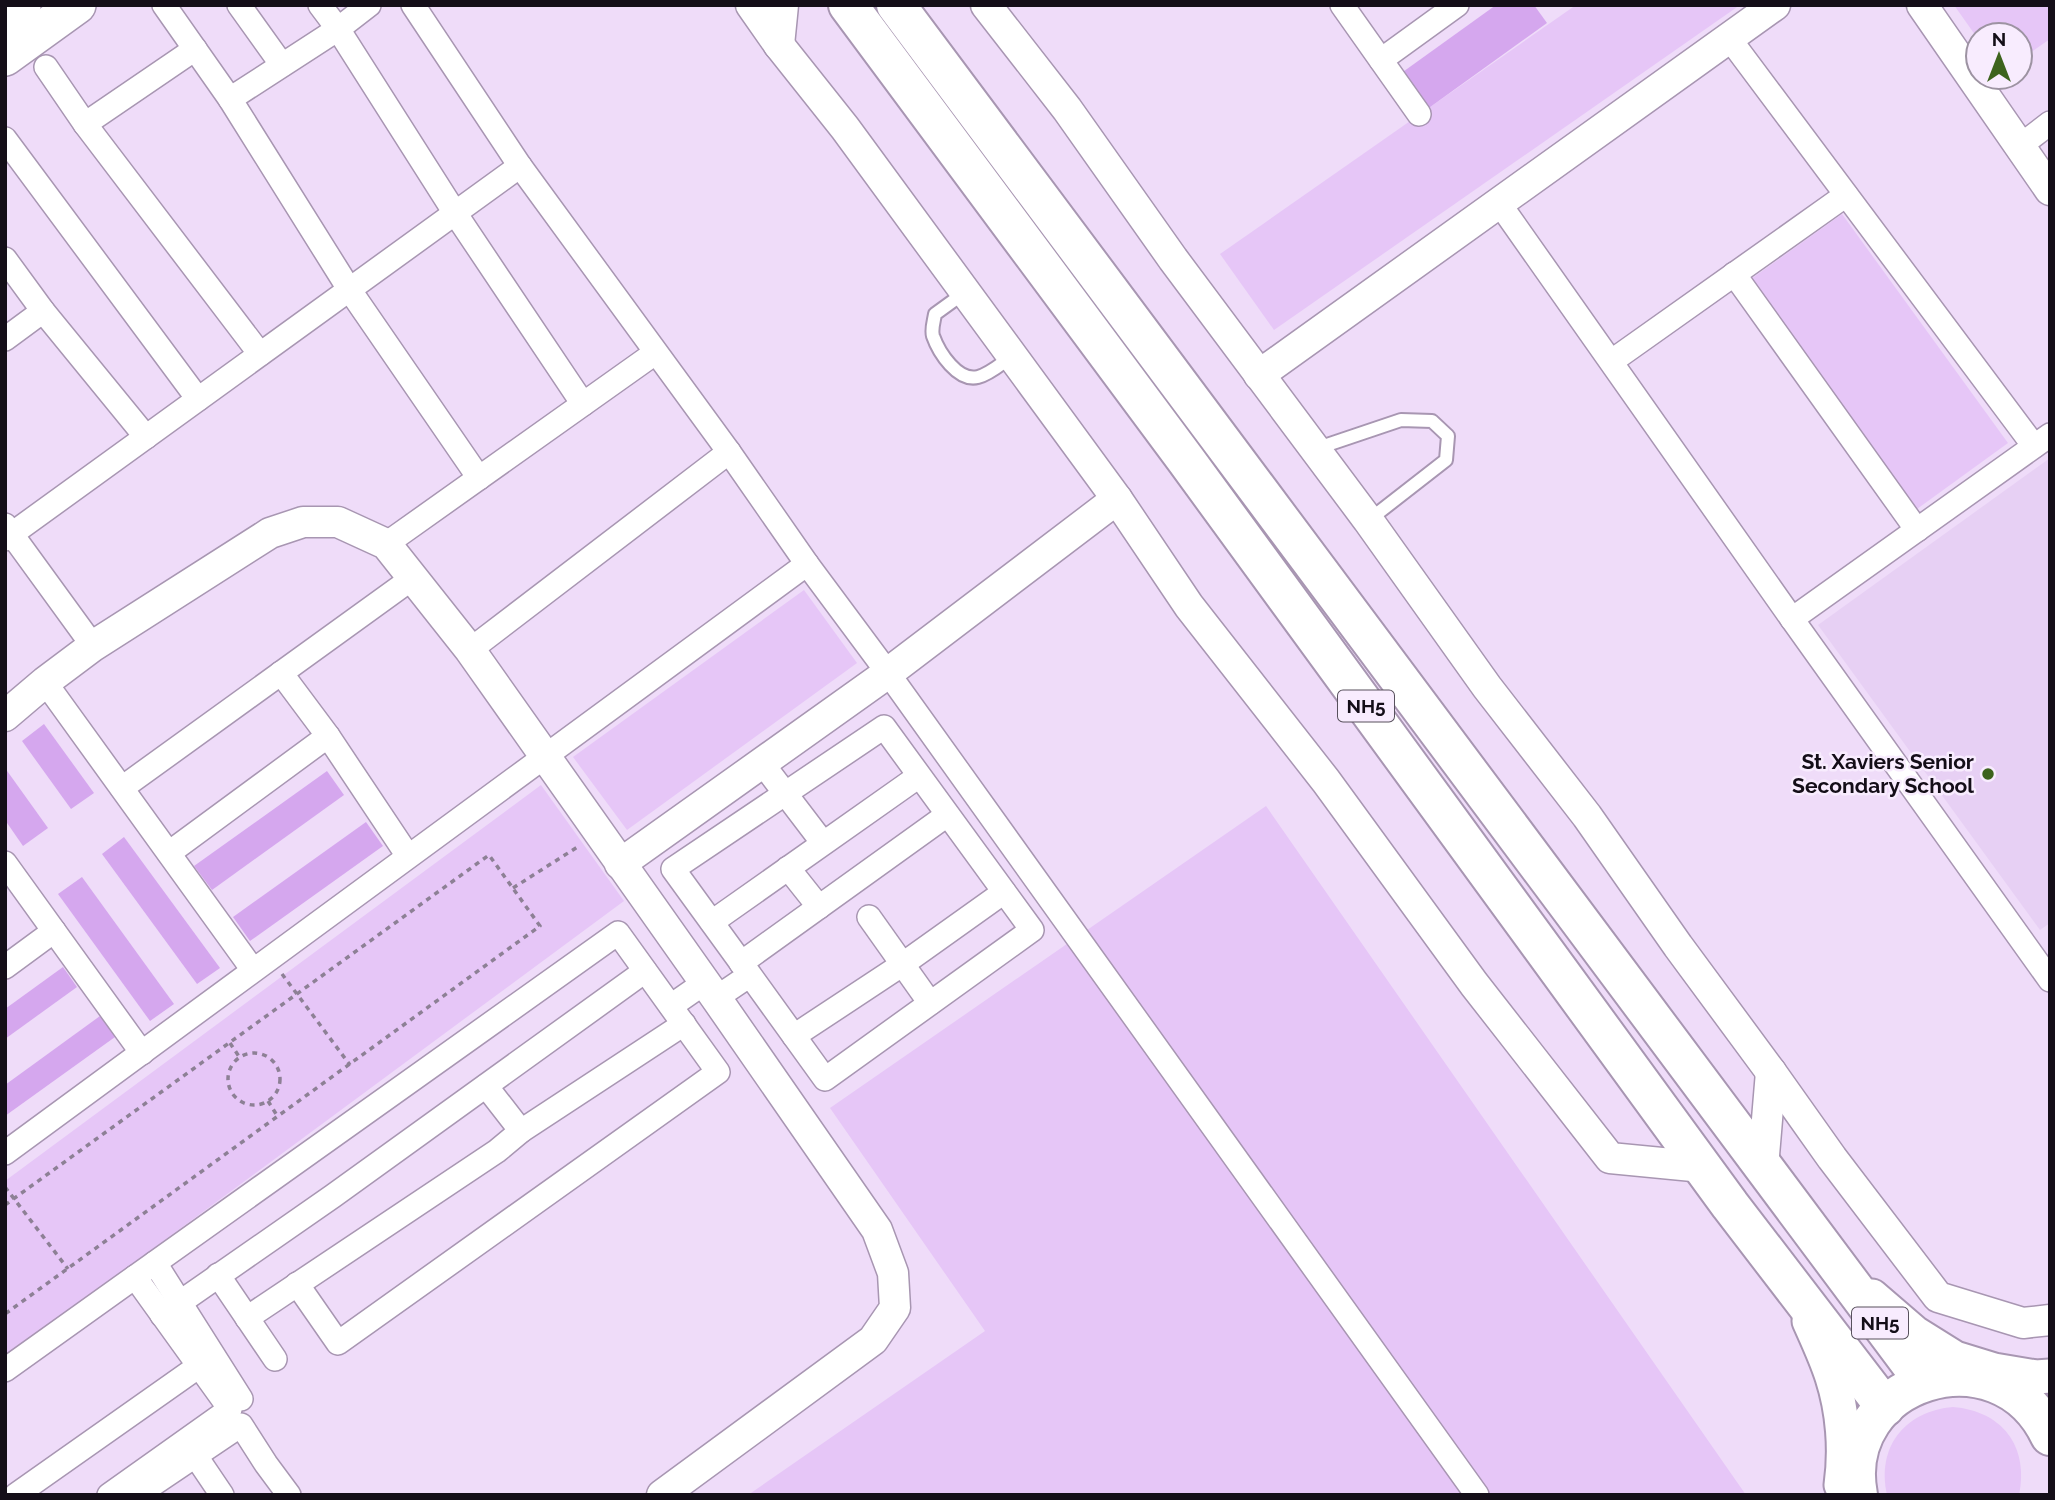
<svg xmlns="http://www.w3.org/2000/svg" width="2055" height="1500" viewBox="0 0 2055 1500" font-family="Raleway,sans-serif">
<style>
.built{fill:#e7d0f4}
.green{fill:#e6c6f7}
.building{fill:#d5a7ee}
.lines{fill:none;stroke-linecap:round;stroke-linejoin:round}
.service-casing{stroke:#a896b2;stroke-width:16}
.minor-casing{stroke:#a896b2;stroke-width:26}
.tertiary-casing{stroke:#a896b2;stroke-width:33}
.secondary-casing{stroke:#a896b2;stroke-width:37}
.primary-casing{stroke:#a896b2;stroke-width:40}
.trunk-casing{stroke:#a896b2;stroke-width:42}
.path{stroke:#8d8095;stroke-width:3.5;stroke-dasharray:5 5;stroke-linecap:butt}
.service{stroke:#fff;stroke-width:12}
.minor{stroke:#fff;stroke-width:23}
.tertiary{stroke:#fff;stroke-width:30}
.secondary{stroke:#fff;stroke-width:33}
.primary{stroke:#fff;stroke-width:37}
.trunk{stroke:#fff;stroke-width:38}
.poi-dot{fill:#3d631d;stroke:#f8ecfe;stroke-width:2.5}
.labels{text-anchor:middle;stroke-width:5;stroke-linejoin:round;paint-order:stroke}
.shield{fill:#f8ecfe;stroke:#58515d;stroke-width:2}
.shield-label{font-size:19px;font-weight:bold;fill:#140e18}
.poi-label{font-size:21px;font-weight:bold;fill:#140e18;stroke:#f8ecfe;text-anchor:end}
</style>
<rect width="100%" height="100%" fill="#efdcf9"/>
<polygon class="built" points="2050,458 2050,923 2040,930 1818,625"/>
<g class="green">
<polygon points="1576,5 1740,5 1274,330 1220,254"/>
<polygon points="1954,5 2050,5 2050,39 2020,60 2020,35 1978,35 1978,39"/>
<polygon points="1842,214 2008,443 1917,509 1751,279"/>
<polygon points="804,590 857,663 627,830 573,757"/>
<polygon points="541,785 624,901 5,1358 5,1181"/>
<polygon points="1266,806 1746,1495 748,1495 985,1331 830,1108"/>
<path d="M 1953,1407 C 2002,1411 2029,1446 2019,1495 L 1887,1495 C 1876,1447 1905,1411 1953,1407 Z"/>
</g>
<g class="building">
<polygon points="1496,5 1534,5 1547,23 1426,110 1400,74"/>
<polygon points="44,724 94,793 71,809 22,741"/>
<polygon points="5,768 48,828 23,846 5,820"/>
<polygon points="327,771 344,795 212,890 194,866"/>
<polygon points="366,822 383,846 250,941 233,917"/>
<polygon points="124,837 220,968 197,984 102,854"/>
<polygon points="82,877 174,1004 150,1021 58,894"/>
<polygon points="63,967 77,987 5,1039 5,1009"/>
<polygon points="100,1016 115,1037 5,1116 5,1085"/>
</g>
<g class="lines">
<defs>
<g id="service">
<path d="M 964,293 L 935,314 C 934,321 931,329 933,336 C 939,353 958,382 978,377 C 990,374 1002,363 1011,357"/>
<polyline points="1315,449 1401,420 1432,421 1448,436 1446,460 1369,520"/>
</g>
<g id="minor">
<polyline points="164,5 230,99 349,289 479,478"/>
<polyline points="239,5 282,65"/>
<polyline points="320,5 338,29 455,213 583,404"/>
<polyline points="413,5 520,166 729,452 807,564"/>
<polyline points="1342,5 1419,114"/>
<polyline points="1729,38 2034,446"/>
<polyline points="1381,60 1457,5"/>
<polyline points="46,67 85,124 260,354"/>
<polyline points="230,99 338,29 369,5"/>
<polyline points="85,124 195,49"/>
<polyline points="5,139 198,399"/>
<polyline points="2020,146 2050,123"/>
<polyline points="1499,203 1792,619 2050,980"/>
<polyline points="5,259 43,311 146,437"/>
<polyline points="1734,274 1917,530"/>
<polyline points="5,339 43,311"/>
<polyline points="1612,361 1846,195"/>
<polyline points="5,525 93,646"/>
<polyline points="5,539 520,166"/>
<polyline points="386,544 655,353"/>
<polyline points="1792,619 2050,435"/>
<polyline points="470,650 729,452"/>
<polyline points="281,673 328,736 408,856"/>
<polyline points="45,682 253,970"/>
<polyline points="762,763 823,843"/>
<polyline points="122,788 414,577"/>
<polyline points="169,853 328,736"/>
<polyline points="5,863 142,1053"/>
<polyline points="788,868 819,907"/>
<polyline points="869,917 930,1003"/>
<polyline points="712,922 919,776"/>
<polyline points="741,963 947,815"/>
<polyline points="5,967 54,931"/>
<polyline points="716,998 750,975 673,869 884,727 1032,930 825,1079 750,975"/>
<polyline points="671,1006 704,983"/>
<polyline points="794,1036 903,964 1004,892"/>
<polyline points="486,1086 521,1131"/>
<polyline points="5,1153 807,564 888,673 1477,1495"/>
<polyline points="155,1263 241,1399"/>
<polyline points="218,1275 275,1359"/>
<polyline points="162,1315 333,1196 645,971"/>
<polyline points="247,1318 497,1151 521,1131 684,1024"/>
<polyline points="5,1370 135,1277"/>
<polyline points="195,1455 222,1495"/>
<polyline points="16,1495 199,1366"/>
<polyline points="109,1495 230,1409 135,1277 618,933 718,1072 338,1343 297,1284"/>
<polyline points="137,1495 241,1425 266,1464 289,1495"/>
</g>
<g id="tertiary">
<polyline points="751,5 779,45 845,128 1117,499 1189,606 1326,781 1474,984 1610,1158 1703,1167"/>
<polyline points="986,5 1067,109 1173,259 1368,520 1487,687 1587,816 1678,946 1771,1072 1832,1158 1938,1297 2023,1323 2050,1320"/>
<polyline points="1922,5 2050,190"/>
<polyline points="779,45 783,5"/>
<polyline points="1259,375 1775,5"/>
<polyline points="5,716 45,682 93,646 270,533 303,522 338,522 386,544 470,650 716,998 877,1230 893,1273 895,1308 873,1340 662,1495"/>
<polyline points="620,864 888,673 1117,499"/>
<polyline points="1763,1167 1771,1072"/>
</g>
<g id="secondary">
<polyline points="1872,1296 1915,1333 1955,1358 1994,1370 2036,1377 2050,1376"/>
<path d="M 1809,1321 C 1817,1339 1826,1358 1832,1377 C 1843,1411 1846,1450 1841,1485"/>
</g>
<g id="primary">
<polyline points="5,17 22,5"/>
<polyline points="5,57 77,5"/>
</g>
<g id="trunk">
<polyline points="848,5 1186,460 1730,1205 1885,1407"/>
<polyline points="896,5 1924,1382"/>
<path d="M 1858,1495 C 1836,1380 1999,1328 2050,1436"/>
</g>
</defs>
<use href="#service" class="service-casing"/>
<use href="#minor" class="minor-casing"/>
<use href="#tertiary" class="tertiary-casing"/>
<use href="#secondary" class="secondary-casing"/>
<use href="#primary" class="primary-casing"/>
<use href="#trunk" class="trunk-casing"/>
<g class="path">
<polyline points="513,888 579,846"/>
<polyline points="282,974 350,1065"/>
<polyline points="230,1043 240,1058"/>
<circle cx="254" cy="1079" r="26"/>
<polyline points="268,1101 278,1117"/>
<polyline points="5,1187 68,1269"/>
<polyline points="5,1205 489,855 540,926 5,1314"/>
</g>
<use href="#service" class="service"/>
<use href="#minor" class="minor"/>
<use href="#tertiary" class="tertiary"/>
<use href="#secondary" class="secondary"/>
<use href="#primary" class="primary"/>
<use href="#trunk" class="trunk"/>
</g>
<circle class="poi-dot" cx="1988" cy="774" r="7"/>
<g class="labels">
<g class="shield">
<rect x="1338" y="690.5" width="56" height="31" rx="5"/>
<rect x="1852" y="1307.5" width="56" height="31" rx="5"/>
</g>
<g class="shield-label">
<text x="1366" y="713">NH5</text>
<text x="1880" y="1330">NH5</text>
</g>
<g class="poi-label">
<text x="1974" y="769">St. Xaviers Senior<tspan x="1974" dy="24">Secondary School</tspan></text>
</g>
</g>
<rect width="2055" height="1500" fill="none" stroke="#140e18" stroke-width="14"/>
<g transform="translate(1999 56)"><circle r="33" fill="#f8ecfe" stroke="#9d93a2" stroke-width="2"/>
<path d="M0-5L12 26L0 18L-12 26Z" fill="#3d631d"/>
<text y="-10" font-size="19" font-weight="bold" text-anchor="middle" fill="#140e18">N</text>
</g>
</svg>
